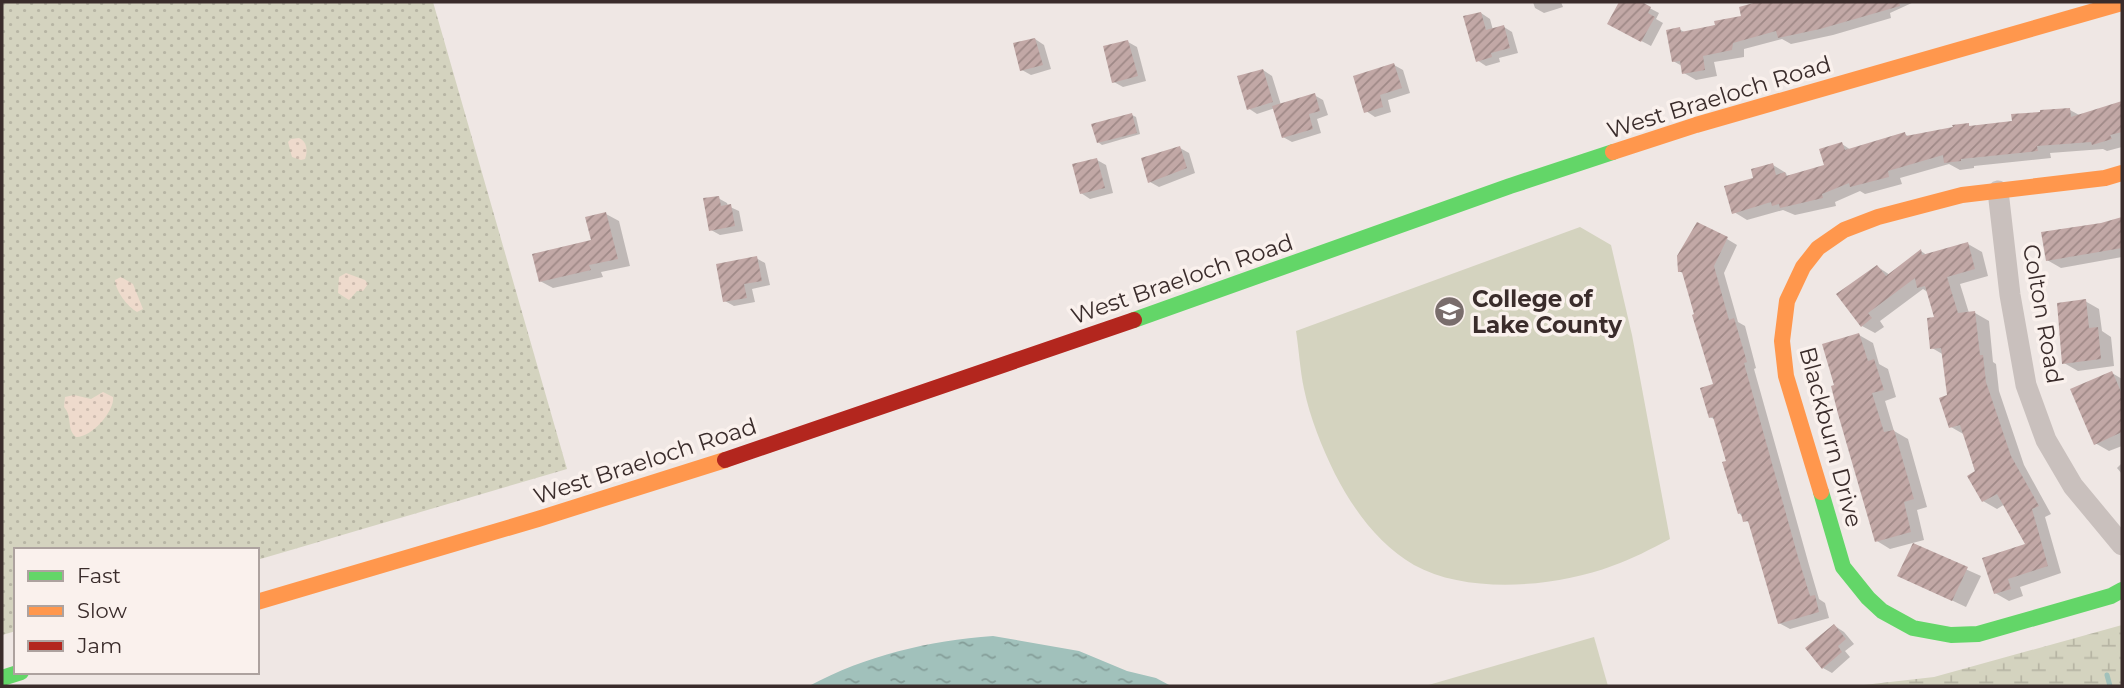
<svg xmlns="http://www.w3.org/2000/svg" width="2124" height="688" viewBox="0 0 2124 688" font-family="Montserrat,sans-serif">
<style>
.grass{fill:url(#grass-dots)}
.wetland{fill:url(#wetland-marsh)}
.sand{fill:url(#sand-dots)}
.garden{fill:#d4d3bf}
.water{fill:url(#water-ripples)}
.shadow{fill:#0003}
.lines{fill:none;stroke-linecap:round;stroke-linejoin:round}
.stream{stroke:#a1c1bb;stroke-width:5}
.building{fill:url(#building-hatch)}
.street{stroke:#c9c0bd;stroke-width:21}
.fast{stroke:#63d668;stroke-width:16}
.slow{stroke:#ff974d;stroke-width:16}
.jam{stroke:#b3261e;stroke-width:16}
.labels{text-anchor:middle;stroke-width:7;stroke-linejoin:round;paint-order:stroke}
.street-label{font-size:23px;fill:#3a2c2b;stroke:#faf1ed}
.poi-label{font-size:23px;font-weight:bold;fill:#3a2c2b;stroke:#faf1ed;text-anchor:start}
</style>
<defs>
<pattern id="grass-dots" width="8" height="8" patternUnits="userSpaceOnUse" patternTransform="scale(1.75)"><rect width="8" height="8" fill="#d4d3bf"/><path d="M2 2h.1M6 6h.1" fill="none" stroke="#b7b5a4" stroke-width="1.8" stroke-linecap="round"/></pattern>
<pattern id="wetland-marsh" width="20" height="14" patternUnits="userSpaceOnUse" patternTransform="scale(1.75)"><rect width="20" height="14" fill="#d4d3bf"/><path d="M1 5h8M5 5V1M11 12h8M15 12V8" fill="none" stroke="#b7b5a4"/></pattern>
<pattern id="sand-dots" width="8" height="8" patternUnits="userSpaceOnUse" patternTransform="scale(1.75)"><rect width="8" height="8" fill="#eedacc"/><path d="M2 2h.1M6 6h.1" fill="none" stroke="#cdbbaf" stroke-width="1.8" stroke-linecap="round"/></pattern>
<pattern id="water-ripples" width="26" height="14" patternUnits="userSpaceOnUse" patternTransform="scale(1.75)"><rect width="26" height="14" fill="#a1c1bb"/><path d="M2 4q2-2 4 0t4 0M15 11q2-2 4 0t4 0" fill="none" stroke="#849d98"/></pattern>
<pattern id="building-hatch" width="6" height="6" patternUnits="userSpaceOnUse" patternTransform="scale(1.75)"><rect width="6" height="6" fill="#c2a8a6"/><path d="M-1 1l2-2M0 6l6-6M5 7l2-2" fill="none" stroke="#9f8987"/></pattern>
</defs>
<rect width="100%" height="100%" fill="#efe7e4"/>
<polygon class="grass" points="2,2 433,2 567,469 257,560 257,550 16,550 16,631 2,635"/>
<polygon class="wetland" points="2122,625 2122,686 1855,686 1934,677"/>
<g class="sand">
<path d="M 299,138 C 307,141 308,151 305,159 L 301,160 L 292,157 L 288,142 L 291,139 Z"/>
<polygon points="346,273 365,280 368,284 363,291 357,291 349,300 338,293 339,277"/>
<path d="M 121,277 L 133,284 L 143,309 L 137,312 C 127,306 116,292 115,280 Z"/>
<path d="M 103,392 L 113,397 C 115,411 91,438 76,437 C 66,429 73,417 64,407 L 65,397 L 74,395 L 91,399 Z"/>
</g>
<g class="garden">
<path d="M 1580,227 L 1611,245 L 1632,335 L 1670,539 C 1651,549 1632,559 1612,566 C 1556,587 1468,595 1414,565 C 1379,545 1353,509 1335,474 C 1322,447 1310,418 1304,389 C 1300,370 1299,350 1296,331 Z"/>
<polygon points="1594,637 1608,686 1425,686"/>
</g>
<path class="water" d="M 993,636 L 1079,651 L 1127,671 L 1156,678 L 1171,686 L 809,686 C 867,655 928,641 993,636 Z"/>
<g class="shadow">
<polygon points="1533,2 1561,2 1563,7 1544,13 1535,8"/>
<polygon points="1621,2 1638,2 1659,13 1656,19 1663,23 1651,46 1609,24"/>
<polygon points="1762,2 1914,2 1890,13 1891,18 1833,35 1791,44 1782,39 1744,49 1744,57 1714,62 1717,76 1696,80 1684,73 1682,66 1673,61 1679,29 1686,33 1743,18 1741,8"/>
<polygon points="1481,13 1490,19 1493,30 1504,27 1512,32 1518,53 1499,58 1500,62 1486,66 1477,60"/>
<polygon points="1035,39 1044,45 1051,69 1031,75 1022,70"/>
<polygon points="1128,42 1137,47 1146,81 1123,87 1114,82"/>
<polygon points="1394,65 1403,70 1410,93 1388,100 1391,112 1375,117 1366,111"/>
<polygon points="1263,70 1272,76 1281,105 1314,95 1323,100 1328,115 1317,119 1321,133 1292,142 1283,137 1275,108 1257,114 1248,108"/>
<polygon points="2122,103 2122,147 2107,151 2103,149 2050,153 2051,158 1974,166 1974,168 1960,170 1949,164 1900,178 1902,184 1865,194 1860,191 1835,202 1836,206 1795,215 1783,210 1747,220 1734,212 1755,179 1773,165 1786,173 1787,176 1826,166 1842,144 1851,150 1905,134 1909,137 1968,125 1974,128 2014,122 2070,110 2081,116"/>
<polygon points="1132,115 1136,117 1140,134 1102,145 1098,142"/>
<polygon points="1180,148 1189,153 1195,173 1159,187 1150,182"/>
<polygon points="1097,160 1106,165 1113,193 1090,199 1081,193"/>
<polygon points="718,198 727,203 728,206 739,211 743,231 720,235 711,230"/>
<polygon points="606,214 619,221 630,266 601,272 603,277 553,288 540,281 593,241"/>
<polygon points="2122,219 2122,257 2061,268 2047,260 2101,225"/>
<polygon points="1727,239 1737,245 1724,273 1738,322 1745,326 1756,368 1754,369 1809,565 1819,599 1825,603 1829,618 1790,629 1779,623 1751,525 1739,513 1728,462 1716,420 1710,417 1715,385 1684,274 1679,271"/>
<polygon points="1968,244 1982,252 1988,276 1960,284 1969,313 1975,313 1989,321 1993,362 1996,364 1999,391 2024,465 2051,514 2045,517 2061,573 2020,587 2023,596 2009,601 1995,593 2027,545 2005,504 1997,509 1983,501 1965,435 1951,427 1944,355 1932,348 1936,318 1929,293 1923,289 1880,321 1884,327 1875,333 1862,326 1878,267 1890,275 1921,251 1928,256"/>
<polygon points="756,258 765,263 770,285 752,289 755,302 734,306 725,301"/>
<polygon points="2085,301 2099,309 2102,331 2111,337 2114,366 2078,371 2064,363"/>
<polygon points="1859,335 1873,343 1879,364 1888,369 1896,397 1885,401 1894,431 1908,439 1927,507 1917,510 1924,540 1890,549 1877,541 1836,386"/>
<polygon points="2112,373 2122,379 2122,446 2109,451 2095,443"/>
<polygon points="2122,463 2122,474 2117,468"/>
<polygon points="1914,546 1981,576 1966,607 1900,576"/>
<polygon points="1835,626 1844,632 1854,644 1845,651 1850,657 1832,673 1823,668"/>
</g>
<g class="lines">
<polyline class="stream" points="2107,675 2110,686"/>
</g>
<g class="building">
<polygon points="1619,2 1642,2 1651,7 1648,13 1655,17 1641,42 1607,24"/>
<polygon points="1757,2 1899,2 1900,6 1820,29 1778,38 1776,31 1733,43 1732,50 1703,56 1705,70 1682,74 1680,61 1672,62 1666,30 1680,27 1681,32 1715,25 1714,21 1741,16 1739,7"/>
<polygon points="1481,12 1486,30 1504,25 1510,48 1491,53 1492,57 1476,62 1463,16"/>
<polygon points="1035,38 1043,65 1020,71 1013,43"/>
<polygon points="1128,40 1138,76 1112,83 1103,46"/>
<polygon points="1394,63 1402,88 1380,95 1383,107 1364,113 1353,76"/>
<polygon points="1263,69 1273,102 1247,110 1237,76"/>
<polygon points="1315,93 1320,111 1309,114 1313,129 1282,138 1272,106"/>
<polygon points="2122,101 2122,132 2110,135 2112,139 2092,145 2091,142 2037,146 2038,151 1961,159 1961,161 1944,163 1943,155 1888,171 1889,177 1850,187 1849,183 1822,194 1823,198 1780,208 1779,204 1772,206 1771,202 1732,214 1724,186 1753,178 1751,169 1773,163 1776,175 1785,172 1786,176 1824,165 1819,149 1842,142 1845,150 1905,132 1906,136 1953,127 1952,125 1969,123 1969,126 2012,121 2011,114 2040,112 2040,110 2070,108 2071,117"/>
<polygon points="1132,113 1137,133 1097,143 1091,124"/>
<polygon points="1180,146 1187,168 1148,183 1141,158"/>
<polygon points="1097,158 1105,188 1080,194 1072,164"/>
<polygon points="719,196 721,206 731,204 735,226 709,231 703,198"/>
<polygon points="606,212 618,259 589,265 591,270 539,282 532,254 591,240 585,217"/>
<polygon points="2122,217 2122,248 2046,261 2041,232 2101,223"/>
<polygon points="1697,222 1728,237 1714,266 1729,320 1734,318 1747,362 1744,363 1798,557 1810,596 1815,595 1819,612 1778,624 1748,521 1743,522 1741,513 1738,514 1722,462 1726,461 1713,417 1709,418 1700,388 1713,384 1692,315 1694,314 1682,272 1678,272 1677,256"/>
<polygon points="1968,242 1975,269 1947,277 1958,313 1975,311 1980,355 1983,355 1986,382 2011,456 2039,506 2032,509 2048,566 2008,579 2011,589 1994,594 1982,558 2025,544 1997,494 1982,502 1967,476 1975,471 1960,425 1949,428 1939,398 1947,395 1941,348 1930,349 1927,318 1934,317 1925,286 1917,288 1915,278 1868,313 1872,318 1861,327 1836,294 1877,265 1886,276 1921,249 1922,255"/>
<polygon points="757,256 762,281 744,284 747,298 723,302 716,264"/>
<polygon points="2086,299 2089,328 2098,327 2101,359 2062,364 2057,303"/>
<polygon points="1859,333 1868,361 1874,359 1884,390 1872,393 1884,432 1894,430 1914,499 1904,502 1911,532 1875,542 1838,414 1831,386 1834,385 1822,344"/>
<polygon points="2112,371 2122,394 2122,432 2094,445 2070,389"/>
<polygon points="1913,543 1968,567 1952,601 1897,576"/>
<polygon points="1834,624 1846,639 1838,646 1842,652 1822,669 1805,648"/>
</g>
<g class="lines">
<polyline class="street" points="1998,191 2010,295 2026,385 2046,440 2073,486 2122,545"/>
<g class="fast">
<polyline points="1134,320 1510,186 1613,152"/>
<polyline points="1821,492 1843,567 1868,598 1882,611 1913,628 1951,635 1978,634 2111,596 2122,590"/>
<polyline points="2,678 21,672"/>
</g>
<g class="slow">
<polyline points="1613,152 1696,125 2122,3"/>
<polyline points="1821,492 1786,376 1782,341 1787,301 1803,267 1818,248 1844,230 1878,217 1962,195 2105,178 2122,173"/>
<polyline points="257,602 538,519 725,460"/>
</g>
<polyline class="jam" points="725,460 1134,320"/>
</g>
<defs>
<symbol id="university-disc" viewBox="-11 -11 22 22"><circle r="9.5" fill="#796d6c" stroke="#faf1ed"/><path d="M0-5L7-2L0 1L-7-2ZM-4 1L0 2.5L4 1V4Q0 6-4 4Z" fill="#fff"/></symbol>
</defs>
<g fill-rule="evenodd">
<use href="#university-disc" x="1432" y="294" width="35" height="35"/>
</g>
<g class="labels">
<g class="street-label">
<text transform="translate(1719 97) rotate(-17)" y="8">West Braeloch Road</text>
<text transform="translate(1182 279) rotate(-19)" y="8">West Braeloch Road</text>
<text transform="translate(2043 314) rotate(80)" y="8">Colton Road</text>
<text transform="translate(1831 437) rotate(75)" y="8">Blackburn Drive</text>
<text transform="translate(645 461) rotate(-18)" y="8">West Braeloch Road</text>
</g>
<g class="poi-label">
<text x="1472" y="307">College of<tspan x="1472" dy="26">Lake County</tspan></text>
</g>
</g>
<rect width="2124" height="688" fill="none" stroke="#3a2c2b" stroke-width="7"/>
<rect x="14" y="548" width="245" height="126" fill="#faf1ed" stroke="#ada29f" stroke-width="2"/>
<rect x="28" y="571" width="35" height="10" fill="#63d668" stroke="#ada29f" stroke-width="2"/>
<text x="77" y="583" font-size="21" fill="#3a2c2b">Fast</text>
<rect x="28" y="606" width="35" height="10" fill="#ff974d" stroke="#ada29f" stroke-width="2"/>
<text x="77" y="618" font-size="21" fill="#3a2c2b">Slow</text>
<rect x="28" y="641" width="35" height="10" fill="#b3261e" stroke="#ada29f" stroke-width="2"/>
<text x="77" y="653" font-size="21" fill="#3a2c2b">Jam</text>
</svg>
